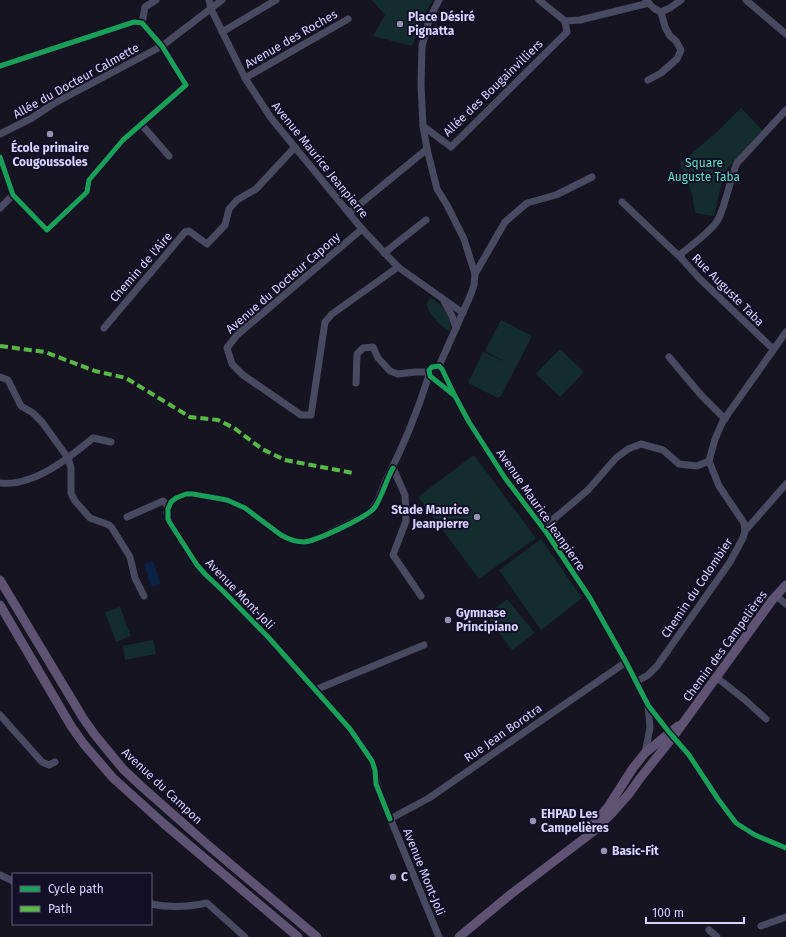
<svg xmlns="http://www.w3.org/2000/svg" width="786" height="937" viewBox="0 0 786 937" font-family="'Fira Sans',sans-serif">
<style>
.green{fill:#132c2d}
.water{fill:#0d2144}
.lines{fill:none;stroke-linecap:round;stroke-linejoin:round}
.minor{stroke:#4a4962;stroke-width:7}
.major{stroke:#5e5373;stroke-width:9}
.quiet{stroke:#58b947;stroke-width:4;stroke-dasharray:8 4;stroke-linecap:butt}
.cycleway-casing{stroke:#130f26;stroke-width:8}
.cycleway{stroke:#1a9f57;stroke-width:5}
.poi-dot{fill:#9591b1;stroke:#130f26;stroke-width:1.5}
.labels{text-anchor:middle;stroke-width:4;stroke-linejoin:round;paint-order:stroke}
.poi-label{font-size:12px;font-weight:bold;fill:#d9d4ff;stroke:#130f26;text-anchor:start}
.street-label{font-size:12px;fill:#d9d4ff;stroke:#130f26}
.park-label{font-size:12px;fill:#5fe0c0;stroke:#130f26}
</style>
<rect width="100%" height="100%" fill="#161421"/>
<g class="green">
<polygon points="372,0 433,0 424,15 412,46 373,36 385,15"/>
<polygon points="741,108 763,131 724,172 714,216 695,213 692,194 680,163 717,132"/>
<path d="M 430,298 C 441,302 454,319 450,331 C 441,328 428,312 426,303 L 428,302 Z"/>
<polygon points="501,320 532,336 501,396 498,398 468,383 483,352 505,362 485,351"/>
<polygon points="560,349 584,372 560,397 536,374"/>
<polygon points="474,455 536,538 479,579 418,497"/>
<polygon points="541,539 582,598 541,630 499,570"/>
<polygon points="507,599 535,633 512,650 486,615"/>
<polygon points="120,607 131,636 116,642 105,612"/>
<polygon points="153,640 156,654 125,660 123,646"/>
</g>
<polygon class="water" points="153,561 161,584 151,587 144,564"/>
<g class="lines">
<g class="minor">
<polyline points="209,0 211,9 245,78 271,118 362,229 398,267 463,313"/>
<polyline points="539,0 565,21 580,20 649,3"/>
<polyline points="746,0 786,34"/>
<polyline points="646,1 655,9 661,12 670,8 681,0"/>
<polyline points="142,23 145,7 156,0"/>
<polyline points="222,32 276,0"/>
<polyline points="0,66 134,22 142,23 162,46 186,85 123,140 89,180 87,192 47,230 13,195 0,157"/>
<polyline points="245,78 348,19"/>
<polyline points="648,80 661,73 677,59 681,50 676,41 670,36 665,27 661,12"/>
<polyline points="141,124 169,156"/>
<polyline points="423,126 451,147 567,32 565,21"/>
<polyline points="0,134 32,118 53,104 162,46 222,0"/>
<polyline points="622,202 681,258"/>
<polyline points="0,208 13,195"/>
<polyline points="349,213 427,149"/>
<polyline points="362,229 237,335 227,348 232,364 243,375 301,415 311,415 325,322 332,314 398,267"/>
<polyline points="384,253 426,220"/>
<polyline points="475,274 505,222 527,203 556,195 592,177"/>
<polyline points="444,301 452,316 456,328"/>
<polyline points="104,328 185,232 189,231 207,244 225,225 229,209 237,200 256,189 295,147"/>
<path d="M 773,349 L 699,278 L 681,258 L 682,253 C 693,244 706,235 715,224 C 724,214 730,178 737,163 L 786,110"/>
<polyline points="669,357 701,395 725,419"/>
<polyline points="439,366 471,294 474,285 475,274 464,239 447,205 437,189 427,149 423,126 421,85 422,46 429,20 439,0"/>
<path d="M 429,375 C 418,410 404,445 387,478 C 381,491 378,506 366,515 L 317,539 L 303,542 L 292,540 L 281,535 L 245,508 L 227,500 L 193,494 L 186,494 L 176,498 L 171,502 L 168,506 L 167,513 L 170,523 L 197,565 L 205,574 L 224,592 L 269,638 L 350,729 L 372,761 L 379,791 L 439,937"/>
<polyline points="0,377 8,380 21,406 33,413 42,422 68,458 71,468 71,493 75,501 90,518 109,525 112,528 130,557 135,578 144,596"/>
<polyline points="356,383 357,354 363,348 373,347 378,358 390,371 398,374 415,372 429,372"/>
<polyline points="455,396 430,376 429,370 432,367 439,366 442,369 455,396 469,422 505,478 546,532 590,598 626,662 648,705 669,732 689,755 718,799 736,823 755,835 786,848"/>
<polyline points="393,468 405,495 406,521 393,555 421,596"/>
<path d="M 0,483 C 33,487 69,458 93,438 L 111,442"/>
<polyline points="127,517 163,501 168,506"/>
<polyline points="543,528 588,490 616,458 628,449 641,444 663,450 679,464 697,466 709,461"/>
<polyline points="745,531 786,484"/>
<polyline points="776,596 786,604"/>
<polyline points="716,677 744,699 766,719"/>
<polyline points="636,682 648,675 657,666 730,562 743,538 745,531 744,523 719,486 709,461 715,439 723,421 786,332"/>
<polyline points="315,690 424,645"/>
<polyline points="0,715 42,762 49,765 55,762"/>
<polyline points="645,753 650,728 648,705"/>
<polyline points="390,819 429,798 626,662"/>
<polyline points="0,875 13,881"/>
<path d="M 151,904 C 170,908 188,907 207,903 L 245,937"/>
<polyline points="761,926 786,917"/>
<polyline points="709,930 717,937"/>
</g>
<g class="major">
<polyline points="0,580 83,718 95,735 123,769 141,786 209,846 317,937"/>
<polyline points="0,605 71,726 83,743 113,778 163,823 298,937"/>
<polyline points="593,824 608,807 633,768 645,753 678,726"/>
<polyline points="459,937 511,894 594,831 613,812 628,795 641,777 673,737 773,599 786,585"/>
</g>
<polyline class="quiet" points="0,346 45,352 95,371 126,378 190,417 218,420 234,428 262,449 285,460 353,473"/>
<defs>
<g id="cycleway">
<polyline points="0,66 134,22 142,23 162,46 186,85 123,140 89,180 87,192 47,230 13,195 0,157"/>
<polyline points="455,396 430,376 429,370 432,367 439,366 442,369 455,396 469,422 505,478 546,532 590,598 626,662 648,705 669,732 689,755 718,799 736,823 755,835 786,848"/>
<path d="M 390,819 L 376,784 L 375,770 L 372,761 L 350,729 L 269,638 L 224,592 L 205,574 L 197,565 L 170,523 L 168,519 L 168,509 L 171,502 L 176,498 L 186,494 L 193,494 L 227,500 L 245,508 L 281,535 C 288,539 296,542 304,542 C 316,541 368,517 375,507 C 383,495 386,480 393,468"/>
</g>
</defs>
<use href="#cycleway" class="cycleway-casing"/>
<use href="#cycleway" class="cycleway"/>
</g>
<g class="poi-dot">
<circle cx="400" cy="24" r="4"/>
<circle cx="50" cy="134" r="4"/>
<circle cx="477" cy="517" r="4"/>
<circle cx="448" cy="620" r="4"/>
<circle cx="533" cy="821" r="4"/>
<circle cx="604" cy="851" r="4"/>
<circle cx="393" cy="877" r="4"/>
</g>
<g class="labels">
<g class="poi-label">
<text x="408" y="21">Place Désiré<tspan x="408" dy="14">Pignatta</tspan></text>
<text x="50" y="152" text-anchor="middle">École primaire<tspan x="50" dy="14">Cougoussoles</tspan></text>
<text x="469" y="514" text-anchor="end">Stade Maurice<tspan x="469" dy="14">Jeanpierre</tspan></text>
<text x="456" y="617">Gymnase<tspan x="456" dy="14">Principiano</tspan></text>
<text x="541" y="818">EHPAD Les<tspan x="541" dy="14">Campelières</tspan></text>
<text x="612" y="855">Basic-Fit</text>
<text x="401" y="881">C</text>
</g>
<g class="street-label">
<text transform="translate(291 39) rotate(-30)" y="4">Avenue des Roches</text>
<text transform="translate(76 81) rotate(-29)" y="4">Allée du Docteur Calmette</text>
<text transform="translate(493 88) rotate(-44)" y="4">Allée des Bougainvilliers</text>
<text transform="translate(320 160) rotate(51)" y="4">Avenue Maurice Jeanpierre</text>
<text transform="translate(141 267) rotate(-49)" y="4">Chemin de l'Aire</text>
<text transform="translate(283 283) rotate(-41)" y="4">Avenue du Docteur Capony</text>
<text transform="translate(728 290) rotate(45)" y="4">Rue Auguste Taba</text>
<text transform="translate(541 510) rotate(55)" y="4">Avenue Maurice Jeanpierre</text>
<text transform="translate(697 588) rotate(-56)" y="4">Chemin du Colombier</text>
<text transform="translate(240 594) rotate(46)" y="4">Avenue Mont-Joli</text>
<text transform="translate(725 646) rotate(-54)" y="4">Chemin des Campelières</text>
<text transform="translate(503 733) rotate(-35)" y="4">Rue Jean Borotra</text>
<text transform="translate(162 786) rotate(43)" y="4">Avenue du Campon</text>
<text transform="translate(424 872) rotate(68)" y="4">Avenue Mont-Joli</text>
</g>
<g class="park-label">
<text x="704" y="167">Square<tspan x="704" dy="14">Auguste Taba</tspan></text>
</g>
</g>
<rect x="12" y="873" width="140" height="52" fill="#130f26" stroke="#625e7d"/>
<rect x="20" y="886" width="20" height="6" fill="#1a9f57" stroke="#625e7d"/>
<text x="48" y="893" font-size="12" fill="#d9d4ff">Cycle path</text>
<rect x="20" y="906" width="20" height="6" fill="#58b947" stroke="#625e7d"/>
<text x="48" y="913" font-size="12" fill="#d9d4ff">Path</text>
<path d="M646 917v6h98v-6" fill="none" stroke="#d9d4ff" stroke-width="2"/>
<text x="652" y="917" font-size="12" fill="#d9d4ff" stroke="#130f26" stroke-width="3" paint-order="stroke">100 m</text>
</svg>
